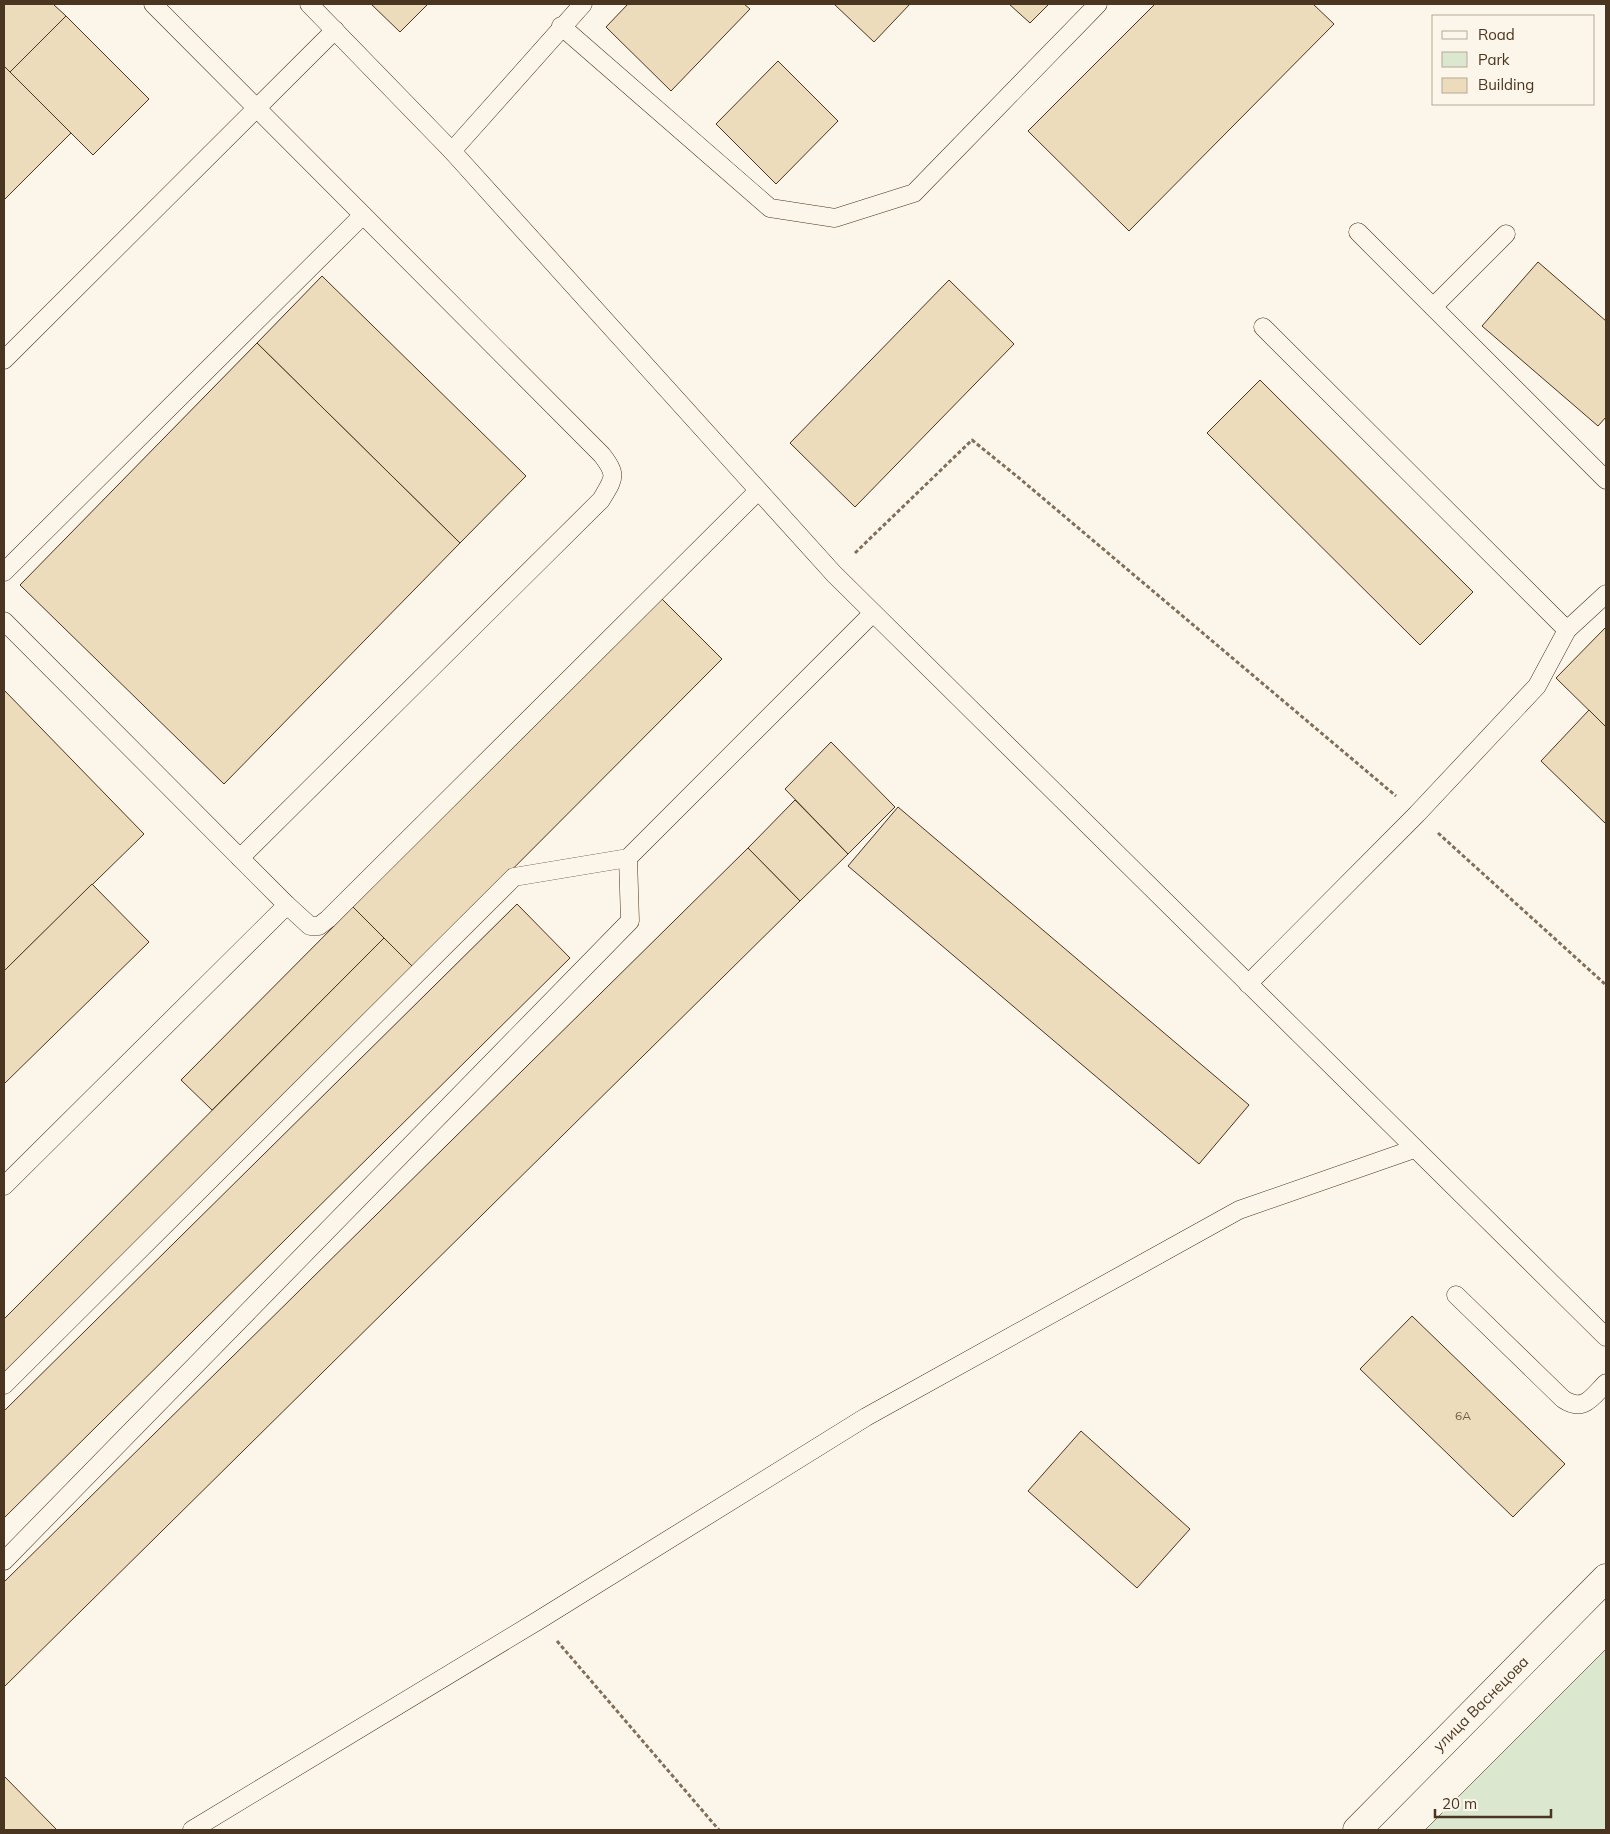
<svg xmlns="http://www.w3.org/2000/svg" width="1610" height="1834" viewBox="0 0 1610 1834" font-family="Mulish,sans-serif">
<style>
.green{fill:#dce7d0;stroke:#887966}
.building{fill:#ecdcbc;stroke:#4a3520}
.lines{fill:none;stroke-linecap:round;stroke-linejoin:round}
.service-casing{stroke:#4a3520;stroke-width:19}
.minor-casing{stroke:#4a3520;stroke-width:29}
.path{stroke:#7f6f5c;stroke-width:3;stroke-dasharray:4 2.5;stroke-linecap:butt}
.service{stroke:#fbf6e9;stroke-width:18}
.minor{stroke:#fbf6e9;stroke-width:28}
.labels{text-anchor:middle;stroke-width:4;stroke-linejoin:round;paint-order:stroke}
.number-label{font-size:12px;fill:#725f47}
.street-label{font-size:15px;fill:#4a3520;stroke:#fbf6e9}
</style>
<rect width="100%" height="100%" fill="#fbf6e9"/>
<polygon class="green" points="1606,1649 1606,1830 1425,1830"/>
<g class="building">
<polygon points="4,4 53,4 66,16 10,72 4,66"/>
<polygon points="371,4 428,4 400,32"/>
<polygon points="628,4 744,4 750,9 671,91 606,27"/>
<polygon points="834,4 910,4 874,42"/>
<polygon points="1009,4 1049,4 1030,23"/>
<polygon points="1155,4 1313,4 1334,24 1129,231 1028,131"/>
<polygon points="66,16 149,99 93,155 10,72"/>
<polygon points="778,61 838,121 776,184 716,124"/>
<polygon points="4,66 71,133 4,200"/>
<polygon points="1538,262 1606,321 1606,417 1598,426 1482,326"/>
<polygon points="322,276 526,476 460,543 257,343"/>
<polygon points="949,280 1014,344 855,507 790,443"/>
<polygon points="257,343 460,543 224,784 20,585"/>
<polygon points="1260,380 1473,592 1420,645 1207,433"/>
<polygon points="661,598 722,659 414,968 353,907"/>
<polygon points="1606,627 1606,727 1556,678"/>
<polygon points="4,690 144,834 4,971"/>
<polygon points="1589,710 1606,727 1606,824 1541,761"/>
<polygon points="831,742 895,807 848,854 785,789"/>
<polygon points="795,800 848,854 800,901 748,848"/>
<polygon points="898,807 1249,1105 1199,1164 848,866"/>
<polygon points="748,848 800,901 4,1687 4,1582"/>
<polygon points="92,884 149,942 4,1084 4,971"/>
<polygon points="517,904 570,958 4,1518 4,1411"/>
<polygon points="353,907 384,938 212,1110 181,1080"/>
<polygon points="384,938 414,968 4,1380 4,1319"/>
<polygon points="1412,1316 1565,1464 1513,1517 1360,1369"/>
<polygon points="1081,1431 1190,1529 1137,1588 1028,1491"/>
<polygon points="4,1776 57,1830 4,1830"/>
</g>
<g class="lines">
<defs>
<g id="service">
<path d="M 153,4 L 602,455 C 618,476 614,478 601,500 L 240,858"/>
<polyline points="309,4 452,151 834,574 1606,1337"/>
<polyline points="561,26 770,208 835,218 914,193 1098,4"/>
<polyline points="452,151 583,4"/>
<polyline points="1358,232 1606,480"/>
<polyline points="1433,307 1506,234"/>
<polyline points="1263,327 1567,630"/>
<polyline points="4,360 335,30"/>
<polyline points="4,572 363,215"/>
<polyline points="4,621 287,905 4,1186"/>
<polyline points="287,905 310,926 319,926 328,919 758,491"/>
<polyline points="1248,984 1417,814 1537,686 1567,630 1606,594"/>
<path d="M 1456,1295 L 1563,1399 C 1584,1413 1592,1397 1606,1383"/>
<polyline points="4,1385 514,877 628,858 873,613"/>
<polyline points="4,1561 630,921 628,858"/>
<polyline points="192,1830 539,1620 866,1417 1239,1210 1414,1149"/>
</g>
<polyline id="minor" points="1357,1830 1606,1578"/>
</defs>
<use href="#service" class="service-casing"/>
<use href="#minor" class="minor-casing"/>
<g class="path">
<polyline points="855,553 972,440 1019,478 1396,796"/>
<polyline points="1438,833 1606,985"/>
<polyline points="557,1641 719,1830"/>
</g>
<use href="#service" class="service"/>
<use href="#minor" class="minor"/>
</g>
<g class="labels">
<g class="number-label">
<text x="1463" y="1420">6А</text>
</g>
<g class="street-label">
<text transform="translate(1481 1704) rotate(-45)" y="5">улица Васнецова</text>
</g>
</g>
<rect width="1610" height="1834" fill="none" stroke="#4a3520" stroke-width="10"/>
<rect x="1432" y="15" width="162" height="90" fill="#fbf6e9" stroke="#b4a999"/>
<rect x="1442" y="31" width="25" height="8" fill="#fbf6e9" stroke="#b4a999"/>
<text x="1478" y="40" font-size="15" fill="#4a3520">Road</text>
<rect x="1442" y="52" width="25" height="15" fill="#dce7d0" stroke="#b4a999"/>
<text x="1478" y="65" font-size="15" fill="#4a3520">Park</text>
<rect x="1442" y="78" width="25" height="15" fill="#ecdcbc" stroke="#b4a999"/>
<text x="1478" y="90" font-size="15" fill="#4a3520">Building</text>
<path d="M1435 1809v8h116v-8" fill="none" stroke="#4a3520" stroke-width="2.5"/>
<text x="1442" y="1809" font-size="15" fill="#4a3520" stroke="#fbf6e9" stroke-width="4" paint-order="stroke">20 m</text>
</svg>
